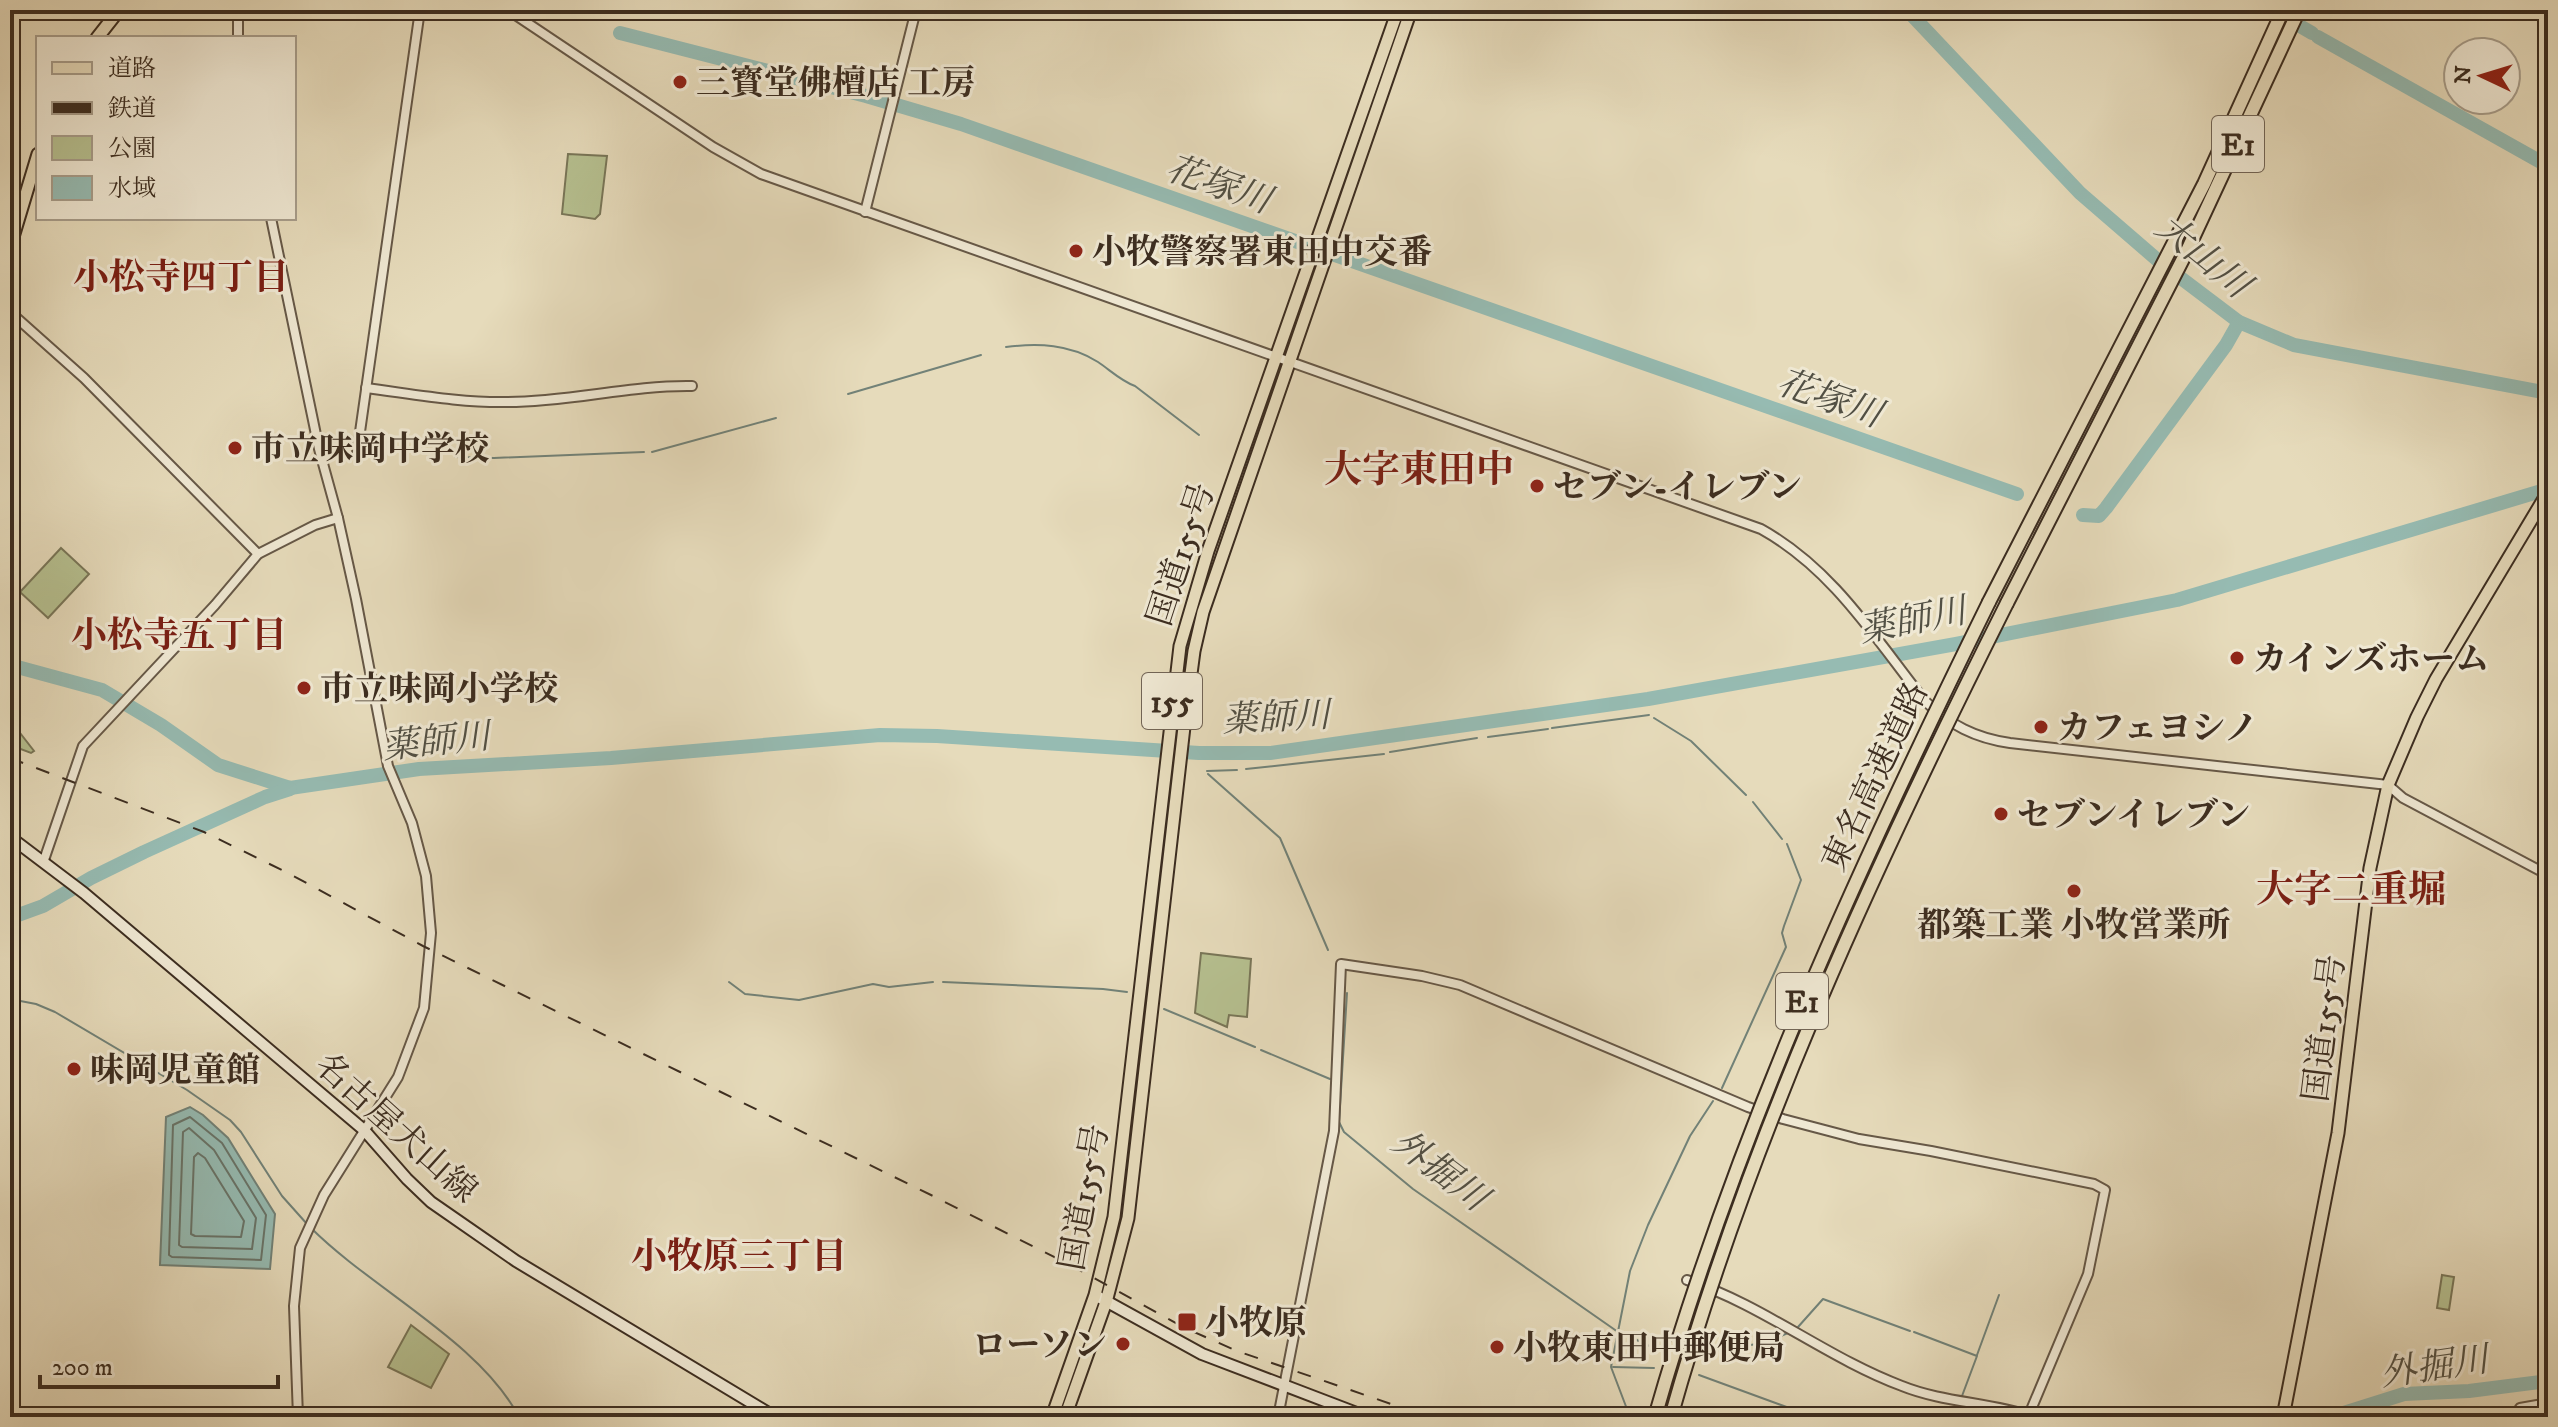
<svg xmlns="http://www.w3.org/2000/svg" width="2558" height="1427" viewBox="0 0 2558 1427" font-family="'IM FELL DW Pica','Noto Serif JP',serif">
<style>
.green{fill:#b6c090;stroke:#797658;stroke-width:2}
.water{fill:#96bbb2;stroke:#728278;stroke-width:2}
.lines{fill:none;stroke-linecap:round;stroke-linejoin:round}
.shore{stroke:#697469;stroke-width:2}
.stream{stroke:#728278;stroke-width:2}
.river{stroke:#96bbb2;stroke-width:14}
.tertiary-casing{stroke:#665847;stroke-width:12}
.secondary-casing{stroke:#3c2d20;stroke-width:14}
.primary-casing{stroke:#3c2d20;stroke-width:15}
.trunk-casing{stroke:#3c2d20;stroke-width:15}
.motorway-casing{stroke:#3c2d20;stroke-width:16}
.tertiary{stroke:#efe8d3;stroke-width:8}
.secondary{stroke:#efe8d3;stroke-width:10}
.primary{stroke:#e6dbbb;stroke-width:11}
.trunk{stroke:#e6dbbb;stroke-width:11}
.motorway{stroke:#e6dbbb;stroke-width:12}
.rail{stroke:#3c2d20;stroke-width:2;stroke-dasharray:14 14;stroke-linecap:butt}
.motorway-bridge-casing{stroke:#3c2d20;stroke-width:16;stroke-linecap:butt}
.motorway-bridge{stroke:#e6dbbb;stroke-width:12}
.poi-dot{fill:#8f2418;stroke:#efe8d3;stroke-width:3}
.labels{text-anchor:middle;stroke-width:6;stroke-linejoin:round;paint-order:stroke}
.shield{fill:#efe8d3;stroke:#726556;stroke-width:2}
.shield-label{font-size:32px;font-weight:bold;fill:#3c2d20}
.poi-label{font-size:34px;font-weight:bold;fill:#3c2d20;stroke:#efe8d3;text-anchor:start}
.street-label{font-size:34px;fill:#3c2d20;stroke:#efe8d3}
.water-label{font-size:36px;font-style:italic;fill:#525044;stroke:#efe8d3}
.neighbourhood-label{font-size:36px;font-weight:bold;fill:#7a1f14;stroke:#efe8d3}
.quarter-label{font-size:38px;font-weight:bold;fill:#7a1f14;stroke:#efe8d3}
</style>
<rect width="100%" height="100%" fill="#e6dbbb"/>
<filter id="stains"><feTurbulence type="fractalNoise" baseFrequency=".0025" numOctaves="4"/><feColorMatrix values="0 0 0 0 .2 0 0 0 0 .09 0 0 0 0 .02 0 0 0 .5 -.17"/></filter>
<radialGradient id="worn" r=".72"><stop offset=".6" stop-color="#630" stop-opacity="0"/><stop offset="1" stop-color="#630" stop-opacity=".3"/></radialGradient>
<g class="green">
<polygon points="568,154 607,156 600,214 595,219 562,214"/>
<polygon points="61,548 89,574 48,618 20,592"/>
<polygon points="10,720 34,751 31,753 10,745"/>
<polygon points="1201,953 1251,959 1247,1017 1229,1015 1227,1027 1195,1013"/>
<polygon points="2442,1275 2454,1277 2449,1310 2437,1308"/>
<polygon points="411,1325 449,1354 431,1388 388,1367"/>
</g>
<polygon class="water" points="190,1107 203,1115 228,1138 275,1214 270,1269 160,1265 166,1117"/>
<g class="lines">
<g class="shore">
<polygon points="190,1117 222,1143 266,1215 261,1260 172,1257 169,1255 173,1125"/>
<polygon points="189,1128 214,1150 256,1218 252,1249 182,1247 179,1245 183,1132"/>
<polygon points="198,1153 205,1158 244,1221 241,1237 195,1236 191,1234 194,1157"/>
</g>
<g class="stream">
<path d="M 1006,347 C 1038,343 1070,344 1098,362 C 1110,370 1121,381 1135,386 L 1199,435"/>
<polyline points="848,394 981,355"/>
<polyline points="652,452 776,418"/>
<polyline points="455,457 494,458 644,452"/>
<polyline points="1654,718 1691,741 1746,795"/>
<polyline points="1552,728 1649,715"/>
<polyline points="1488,737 1548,729"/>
<polyline points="1390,752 1477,738"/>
<polyline points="1199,753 1202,759"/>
<polyline points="1246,769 1384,754"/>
<polyline points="1207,771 1237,770"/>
<polyline points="1208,774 1280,838 1328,950"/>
<polyline points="1753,802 1782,839"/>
<polyline points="729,982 745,994 799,1000 873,984 889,987 933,982"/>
<polyline points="943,982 1103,989 1127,992"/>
<polyline points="1347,993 1339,1122 1344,1132 1413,1189 1618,1332"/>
<polyline points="10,999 36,1004 55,1012 187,1090 230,1120 241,1132 282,1196 307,1224"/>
<polyline points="1164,1009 1255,1047"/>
<polyline points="1261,1050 1330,1079"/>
<polyline points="1722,1088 1786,947 1782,933 1784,926 1801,880 1787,844"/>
<path d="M 311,1228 C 372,1289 480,1342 519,1417"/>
<polyline points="1798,1327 1823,1299 1910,1331"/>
<polyline points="1620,1332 1660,1351"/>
<polyline points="1914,1332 1977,1356 1962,1396"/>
<polyline points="1766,1342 1788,1333"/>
<polyline points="1706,1352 1763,1343"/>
<polyline points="1977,1355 1999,1295"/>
<polyline points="1613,1367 1654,1368"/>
<polyline points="1699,1375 1814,1417"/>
<polyline points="1630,1417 1611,1367 1630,1271 1648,1225 1690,1136 1713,1101"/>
<polyline points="1954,1417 1958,1405"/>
</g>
<g class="river">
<polyline points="1907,10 2080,193 2161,263 2239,322 2294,345 2548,393"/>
<polyline points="2272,10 2312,33"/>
<polyline points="620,33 866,96 961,124 2017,494"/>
<polyline points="2318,37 2548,166"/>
<polyline points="2083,515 2099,516 2106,508 2226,345 2239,322"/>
<polyline points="10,665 102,690 161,725 218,765 290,788 419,769 611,758 880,735 937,736 1199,753 1270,753 1648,699 1956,644 2177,600 2548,489"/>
<polyline points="10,918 43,906 91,878 144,852 265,797 290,789"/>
<polyline points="2331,1417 2404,1394 2469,1391 2548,1381"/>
</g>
<defs>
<g id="tertiary">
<polyline points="238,10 238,38"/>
<path d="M 508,10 L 713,147 L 761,174 L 1761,529 C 1833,569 1875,638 1925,701 C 1950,725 1975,738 2010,743 L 2388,785 L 2403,798 L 2548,875"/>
<polyline points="865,212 916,10"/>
<polyline points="271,218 319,449 338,518 356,599 388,766 412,823 426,876 431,933 424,1008 398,1077 324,1195 300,1248 294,1306 298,1417"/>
<polyline points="10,312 84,378 258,554"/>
<path d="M 366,388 C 413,394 461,403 508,402 C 570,402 630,385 692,386"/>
<polyline points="357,453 420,10"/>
<polyline points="44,860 83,746 215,605 258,554 315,525 338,518"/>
<path d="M 1687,1280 C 1763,1305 1827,1358 1902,1386 C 1944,1403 1992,1402 2034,1417"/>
<polyline points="1278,1417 1334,1131 1341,964 1422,976 1460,985 1748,1107 1783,1119 1859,1139 1931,1151 2094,1184 2105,1190 2088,1274 2028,1417"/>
<polyline points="2515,1417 2520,1408 2548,1403"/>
</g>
<g id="secondary">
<polyline points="10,837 84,893 364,1130 407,1179 431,1202 516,1261 775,1417"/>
<polyline points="1095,1295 1202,1354 1367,1417"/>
</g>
<g id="primary">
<polyline points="97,38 119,10"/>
<polyline points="10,247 38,154"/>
</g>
<g id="trunk">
<polyline points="1052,1417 1095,1295 1114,1217 1180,646 1208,551 1398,10"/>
<polyline points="1065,1417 1106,1302 1128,1218 1184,727 1194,651 1203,612 1411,10"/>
<polyline points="2283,1417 2338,1133 2370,868 2388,785 2417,717 2436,679 2548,492"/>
</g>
<g id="motorway">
<polyline points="1989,602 2204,184 2283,10"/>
<polyline points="2007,603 2186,253 2299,10"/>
</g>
</defs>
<use href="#tertiary" class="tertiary-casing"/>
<use href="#secondary" class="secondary-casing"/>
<use href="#primary" class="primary-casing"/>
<use href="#trunk" class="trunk-casing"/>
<use href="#motorway" class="motorway-casing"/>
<use href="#tertiary" class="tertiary"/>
<use href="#secondary" class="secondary"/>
<use href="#primary" class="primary"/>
<use href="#trunk" class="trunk"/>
<use href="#motorway" class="motorway"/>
<polyline class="rail" points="10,758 204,832 286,872 423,946 931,1195 1076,1268 1185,1328 1237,1351 1429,1417"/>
<defs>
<g id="motorway-bridge">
<path d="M 1655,1417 C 1736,1133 1859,866 1989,602"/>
<path d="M 1671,1417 C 1751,1133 1875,866 2007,603"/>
</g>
</defs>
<use href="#motorway-bridge" class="motorway-bridge-casing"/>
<use href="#motorway-bridge" class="motorway-bridge"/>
</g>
<g class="poi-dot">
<circle cx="680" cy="82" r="8"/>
<circle cx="1076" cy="251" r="8"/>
<circle cx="235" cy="448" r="8"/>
<circle cx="1537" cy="486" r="8"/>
<circle cx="2237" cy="658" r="8"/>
<circle cx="304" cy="688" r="8"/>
<circle cx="2041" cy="727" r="8"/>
<circle cx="2001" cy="814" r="8"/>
<circle cx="2074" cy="891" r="8"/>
<circle cx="74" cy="1069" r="8"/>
<rect x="1177" y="1312" width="20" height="20" rx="4"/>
<circle cx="1123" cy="1344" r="8"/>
<circle cx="1497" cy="1347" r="8"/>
</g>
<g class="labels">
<g class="shield">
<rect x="2212" y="116" width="52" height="56" rx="6"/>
<rect x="1142" y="673" width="60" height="56" rx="6"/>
<rect x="1776" y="973" width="52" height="56" rx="6"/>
</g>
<g class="shield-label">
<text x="2238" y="155">E1</text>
<text x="1172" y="712">155</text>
<text x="1802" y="1012">E1</text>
</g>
<g class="poi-label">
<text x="696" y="94">三寳堂佛檀店 工房</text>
<text x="1092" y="263">小牧警察署東田中交番</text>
<text x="251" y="460">市立味岡中学校</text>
<text x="1553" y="498">セブン-イレブン</text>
<text x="2253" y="670">カインズホーム</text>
<text x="320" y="700">市立味岡小学校</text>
<text x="2057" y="739">カフェヨシノ</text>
<text x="2017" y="826">セブンイレブン</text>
<text x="2074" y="936" text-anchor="middle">都築工業 小牧営業所</text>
<text x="90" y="1081">味岡児童館</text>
<text x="1205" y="1334">小牧原</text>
<text x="1107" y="1356" text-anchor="end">ローソン</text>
<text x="1513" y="1359">小牧東田中郵便局</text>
</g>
<g class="street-label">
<text transform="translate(1180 554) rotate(-72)" y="12">国道155号</text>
<text transform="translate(1874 776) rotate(-65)" y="12">東名高速道路</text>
<text transform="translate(2323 1028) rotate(-83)" y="12">国道155号</text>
<text transform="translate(397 1127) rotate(42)" y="12">名古屋犬山線</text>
<text transform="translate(1083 1197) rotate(-80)" y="12">国道155号</text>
</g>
<g class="water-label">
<text transform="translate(1219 183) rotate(19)" y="13">花塚川</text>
<text transform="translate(2204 255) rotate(39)" y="13">大山川</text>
<text transform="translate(1830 397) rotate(19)" y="13">花塚川</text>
<text transform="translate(1912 619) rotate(-11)" y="13">薬師川</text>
<text transform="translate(1276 716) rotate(-3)" y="13">薬師川</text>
<text transform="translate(436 740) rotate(-6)" y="13">薬師川</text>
<text transform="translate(1441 1169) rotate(37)" y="13">外掘川</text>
<text transform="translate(2434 1365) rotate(-8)" y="13">外掘川</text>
</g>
<g class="neighbourhood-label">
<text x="181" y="289">小松寺四丁目</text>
<text x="179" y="647">小松寺五丁目</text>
<text x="739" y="1268">小牧原三丁目</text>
</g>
<g class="quarter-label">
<text x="1419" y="482">大字東田中</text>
<text x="2351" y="902">大字二重堀</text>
</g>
</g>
<rect width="2558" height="1427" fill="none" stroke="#e6dbbb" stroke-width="40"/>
<rect x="12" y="12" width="2534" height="1403" fill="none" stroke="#3c2d20" stroke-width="4"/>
<rect x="20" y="20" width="2518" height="1387" fill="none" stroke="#3c2d20" stroke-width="2"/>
<rect x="36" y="36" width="260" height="184" fill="#efe8d3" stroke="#a79d8b" stroke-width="2"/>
<rect x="52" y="62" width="40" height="12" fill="#e6dbbb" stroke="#a79d8b" stroke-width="2"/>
<text x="108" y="76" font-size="24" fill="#3c2d20">道路</text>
<rect x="52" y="102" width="40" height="12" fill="#3c2d20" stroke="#a79d8b" stroke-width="2"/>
<text x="108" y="116" font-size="24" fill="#3c2d20">鉄道</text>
<rect x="52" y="136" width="40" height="24" fill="#b6c090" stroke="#a79d8b" stroke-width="2"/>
<text x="108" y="156" font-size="24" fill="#3c2d20">公園</text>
<rect x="52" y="176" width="40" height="24" fill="#96bbb2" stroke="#a79d8b" stroke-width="2"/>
<text x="108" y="196" font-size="24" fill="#3c2d20">水域</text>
<g transform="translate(2482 76) rotate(274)"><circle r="38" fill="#efe8d3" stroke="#a79d8b" stroke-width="2"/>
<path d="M0-6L14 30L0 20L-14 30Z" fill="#8f2418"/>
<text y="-12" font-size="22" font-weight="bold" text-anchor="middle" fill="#3c2d20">N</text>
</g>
<path d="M40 1375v12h238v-12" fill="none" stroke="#3c2d20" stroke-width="4"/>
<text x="52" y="1375" font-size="24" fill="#3c2d20" stroke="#efe8d3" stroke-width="6" paint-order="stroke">200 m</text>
<rect width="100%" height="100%" filter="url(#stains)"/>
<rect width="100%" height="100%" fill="url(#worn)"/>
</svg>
